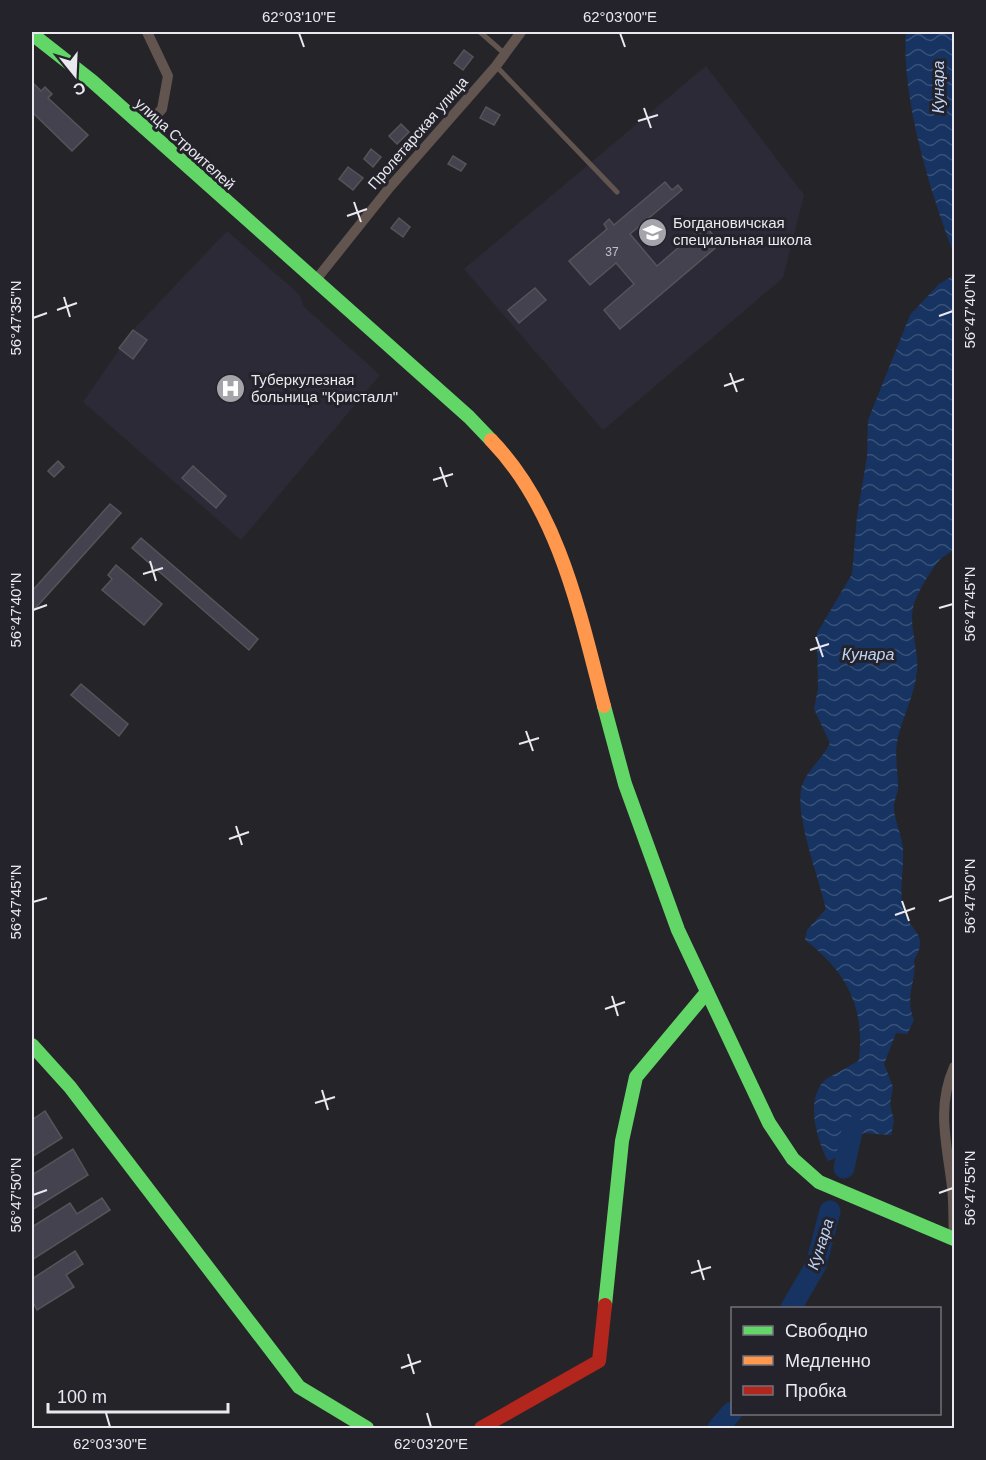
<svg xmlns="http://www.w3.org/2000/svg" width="986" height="1460" viewBox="0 0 986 1460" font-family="Arial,sans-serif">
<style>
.built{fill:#2c2a37}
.water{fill:url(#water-waves)}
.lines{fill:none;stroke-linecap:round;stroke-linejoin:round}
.river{stroke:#163361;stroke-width:21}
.building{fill:#454250;stroke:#555458;stroke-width:1.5}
.lane{stroke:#62554f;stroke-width:5}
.street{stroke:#62554f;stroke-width:10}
.fast{stroke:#63d668;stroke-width:14}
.slow{stroke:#ff974d;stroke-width:14}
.jam{stroke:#b3261e;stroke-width:14}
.ticks{fill:none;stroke:#eae9ef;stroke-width:2}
.labels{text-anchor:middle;stroke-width:6;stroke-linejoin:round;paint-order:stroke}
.number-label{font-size:12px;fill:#c1bfc7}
.street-label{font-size:15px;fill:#eae9ef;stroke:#24232b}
.poi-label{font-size:15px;fill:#eae9ef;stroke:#24232b;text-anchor:start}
.water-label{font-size:16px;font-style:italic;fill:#bed2f3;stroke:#24232b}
.neatline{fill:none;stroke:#eae9ef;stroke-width:2}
.ticks-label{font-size:15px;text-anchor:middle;fill:#eae9ef}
</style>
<defs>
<pattern id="water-waves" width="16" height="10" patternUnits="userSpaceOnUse" patternTransform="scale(1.5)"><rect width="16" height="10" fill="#163361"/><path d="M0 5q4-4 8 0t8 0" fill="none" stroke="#385178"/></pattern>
</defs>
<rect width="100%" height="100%" fill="#252529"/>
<g class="built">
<polygon points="706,66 804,195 783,278 603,430 464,269"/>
<polygon points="227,231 299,294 304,307 380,375 241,540 83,402 133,330"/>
</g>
<g class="water">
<path d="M 906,32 L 954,32 L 954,254 C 930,193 901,97 906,32 Z"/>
<path d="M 954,275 L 954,549 C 949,554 941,557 937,563 C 929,574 916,594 913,608 C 909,627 919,650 917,671 C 914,697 904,713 898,737 C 894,754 898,770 898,787 C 898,794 893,802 894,809 C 895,823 902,835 903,849 C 904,868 900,885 902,904 C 905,931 932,931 914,960 C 917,982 904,996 914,1020 L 907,1034 L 896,1033 L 884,1064 L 893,1087 L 890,1104 L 894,1121 L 891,1135 L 864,1133 L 855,1140 L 849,1153 L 828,1161 C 817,1140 805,1101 824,1081 C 828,1077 851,1066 859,1060 C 865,1007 847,972 805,940 L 807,930 L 826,909 C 819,879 796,819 801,790 C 804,772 822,760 830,743 L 814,709 L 818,689 L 817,633 L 852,574 L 857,516 L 867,457 L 868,420 L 910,315 L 939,284 Z"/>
</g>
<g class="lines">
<g class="river">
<polyline points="844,1168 853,1127"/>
<polyline points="791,1308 816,1265 830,1211"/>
<polyline points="718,1428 732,1412"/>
</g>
</g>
<g class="building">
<polygon points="464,50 473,57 463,70 454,63"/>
<polygon points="32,82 41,91 45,87 52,94 48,98 88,135 72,151 32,112"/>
<polygon points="486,107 500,115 494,125 480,118"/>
<polygon points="401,124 409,132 397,144 389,136"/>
<polygon points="371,149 381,157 373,167 364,159"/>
<polygon points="453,156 466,164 461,171 448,164"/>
<polygon points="348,167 363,178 353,190 339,179"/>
<polygon points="665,182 672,190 678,185 682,190 630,234 657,266 708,222 713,227 709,230 720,244 620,329 604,310 634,284 616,263 590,285 569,261 607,229 604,224 609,219 614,225"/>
<polygon points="399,218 410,227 403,237 391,228"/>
<polygon points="535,288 546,300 519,323 508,310"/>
<polygon points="133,330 147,340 133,359 119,348"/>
<polygon points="58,461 64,467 54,477 48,471"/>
<polygon points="193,466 226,496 216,508 182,478"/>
<polygon points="110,504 121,513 32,612 32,591"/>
<polygon points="141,538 258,639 249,650 132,548"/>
<polygon points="116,565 162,604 144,625 102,590 112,579 108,575"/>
<polygon points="81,684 128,724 119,736 71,695"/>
<polygon points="45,1111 62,1138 32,1157 32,1120"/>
<polygon points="73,1149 88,1175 32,1210 32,1175"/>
<polygon points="102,1198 110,1210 32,1260 32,1227 70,1203 77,1214"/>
<polygon points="75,1251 83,1264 66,1275 74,1287 37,1310 32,1300 32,1279"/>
</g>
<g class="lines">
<g class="lane">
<polyline points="480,32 505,54"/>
<polyline points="496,66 617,192"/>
</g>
<g class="street">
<polyline points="143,129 162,109 168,76 147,32"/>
<polyline points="315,281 390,187 496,66 521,32"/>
<path d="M 954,1239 C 953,1221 954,1204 952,1187 C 947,1144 936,1108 954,1067"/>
</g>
<g class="fast">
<polyline points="32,34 92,81 469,417 491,440"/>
<polyline points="604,706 625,784 678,930 769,1123 793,1159 819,1182 954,1239"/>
<polyline points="32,1045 70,1087 299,1387 367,1428"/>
<polyline points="605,1305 622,1141 636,1077 707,992"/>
</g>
<path class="slow" d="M 491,440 C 559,510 580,614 604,706"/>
<polyline class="jam" points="481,1428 599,1361 605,1305"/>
</g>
<path class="ticks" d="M 299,33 L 304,47M 620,33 L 625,47M 644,108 L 651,128M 638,121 L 658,115M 354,202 L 361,222M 347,216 L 367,209M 64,297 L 70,317M 57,310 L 77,303M 939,316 L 953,311M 33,318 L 47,313M 730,373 L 737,392M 724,386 L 744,379M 440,467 L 447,487M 433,480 L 453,474M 150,561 L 156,581M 143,574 L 163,568M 939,608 L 953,604M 33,610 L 47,605M 816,637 L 823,657M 810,650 L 829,644M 526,731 L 533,751M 519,744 L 539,738M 236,826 L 242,845M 229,839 L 249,832M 902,901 L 909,921M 939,901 L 953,896M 33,902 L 47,898M 895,915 L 915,908M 612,996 L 618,1016M 605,1009 L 625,1002M 322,1090 L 328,1110M 315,1103 L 335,1097M 939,1193 L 953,1188M 33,1195 L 47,1190M 698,1260 L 704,1280M 691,1273 L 711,1267M 408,1354 L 414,1374M 401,1368 L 421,1361M 106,1413 L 110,1427M 427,1413 L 431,1427"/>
<defs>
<symbol id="school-disc" viewBox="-11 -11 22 22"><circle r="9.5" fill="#a5a4aa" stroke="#24232b"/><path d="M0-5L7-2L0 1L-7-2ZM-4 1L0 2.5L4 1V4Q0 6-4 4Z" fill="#fff"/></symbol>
<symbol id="hospital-disc" viewBox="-11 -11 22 22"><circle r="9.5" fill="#a5a4aa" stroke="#24232b"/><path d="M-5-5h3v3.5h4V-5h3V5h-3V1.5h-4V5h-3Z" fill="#fff"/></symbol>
</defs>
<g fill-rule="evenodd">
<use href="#school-disc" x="636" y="216" width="33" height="33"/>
<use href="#hospital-disc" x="214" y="372" width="33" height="33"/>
</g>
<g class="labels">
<g class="number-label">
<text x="612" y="256">37</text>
</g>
<g class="street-label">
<text transform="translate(418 133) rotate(-49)" y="5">Пролетарская улица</text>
<text transform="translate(185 144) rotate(42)" y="5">улица Строителей</text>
</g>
<g class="poi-label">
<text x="673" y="228">Богдановичская<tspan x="673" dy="17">специальная школа</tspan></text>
<text x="251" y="385">Туберкулезная<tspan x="251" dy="17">больница "Кристалл"</tspan></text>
</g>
<g class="water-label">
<text transform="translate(938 87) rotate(-90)" y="6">Кунара</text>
<text x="868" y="660">Кунара</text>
<text transform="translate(820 1244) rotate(-72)" y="6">Кунара</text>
</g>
</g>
<rect width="986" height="1460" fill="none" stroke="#24232b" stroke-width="66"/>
<rect x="731" y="1307" width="210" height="108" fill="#24232b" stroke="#737279" stroke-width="1.5"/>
<rect x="743" y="1326" width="30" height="9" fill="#63d668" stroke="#737279" stroke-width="1.5"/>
<text x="785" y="1337" font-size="18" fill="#eae9ef">Свободно</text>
<rect x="743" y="1356" width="30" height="9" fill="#ff974d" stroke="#737279" stroke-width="1.5"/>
<text x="785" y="1367" font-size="18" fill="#eae9ef">Медленно</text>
<rect x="743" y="1386" width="30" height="9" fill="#b3261e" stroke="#737279" stroke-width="1.5"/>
<text x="785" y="1397" font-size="18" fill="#eae9ef">Пробка</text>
<g transform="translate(75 75) rotate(162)" stroke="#24232b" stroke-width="4.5" paint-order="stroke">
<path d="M0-4.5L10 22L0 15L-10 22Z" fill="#eae9ef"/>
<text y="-9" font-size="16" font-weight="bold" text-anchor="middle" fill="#eae9ef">С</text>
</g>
<path d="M48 1403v9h180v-9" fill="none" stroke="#eae9ef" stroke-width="3"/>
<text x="57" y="1403" font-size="18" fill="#eae9ef" stroke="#24232b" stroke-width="4.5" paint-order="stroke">100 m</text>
<rect x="33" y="33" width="920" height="1394" class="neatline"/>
<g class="ticks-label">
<text x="299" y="22">62°03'10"E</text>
<text x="620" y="22">62°03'00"E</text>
<text transform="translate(970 311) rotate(-90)" y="5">56°47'40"N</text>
<text transform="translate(16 318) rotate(-90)" y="5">56°47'35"N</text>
<text transform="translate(970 604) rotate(-90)" y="5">56°47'45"N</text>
<text transform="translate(16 610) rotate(-90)" y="5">56°47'40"N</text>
<text transform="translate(970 896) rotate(-90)" y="5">56°47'50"N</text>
<text transform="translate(16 902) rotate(-90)" y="5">56°47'45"N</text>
<text transform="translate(970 1188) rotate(-90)" y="5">56°47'55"N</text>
<text transform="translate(16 1195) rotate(-90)" y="5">56°47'50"N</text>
<text x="110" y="1449">62°03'30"E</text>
<text x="431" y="1449">62°03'20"E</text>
</g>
</svg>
